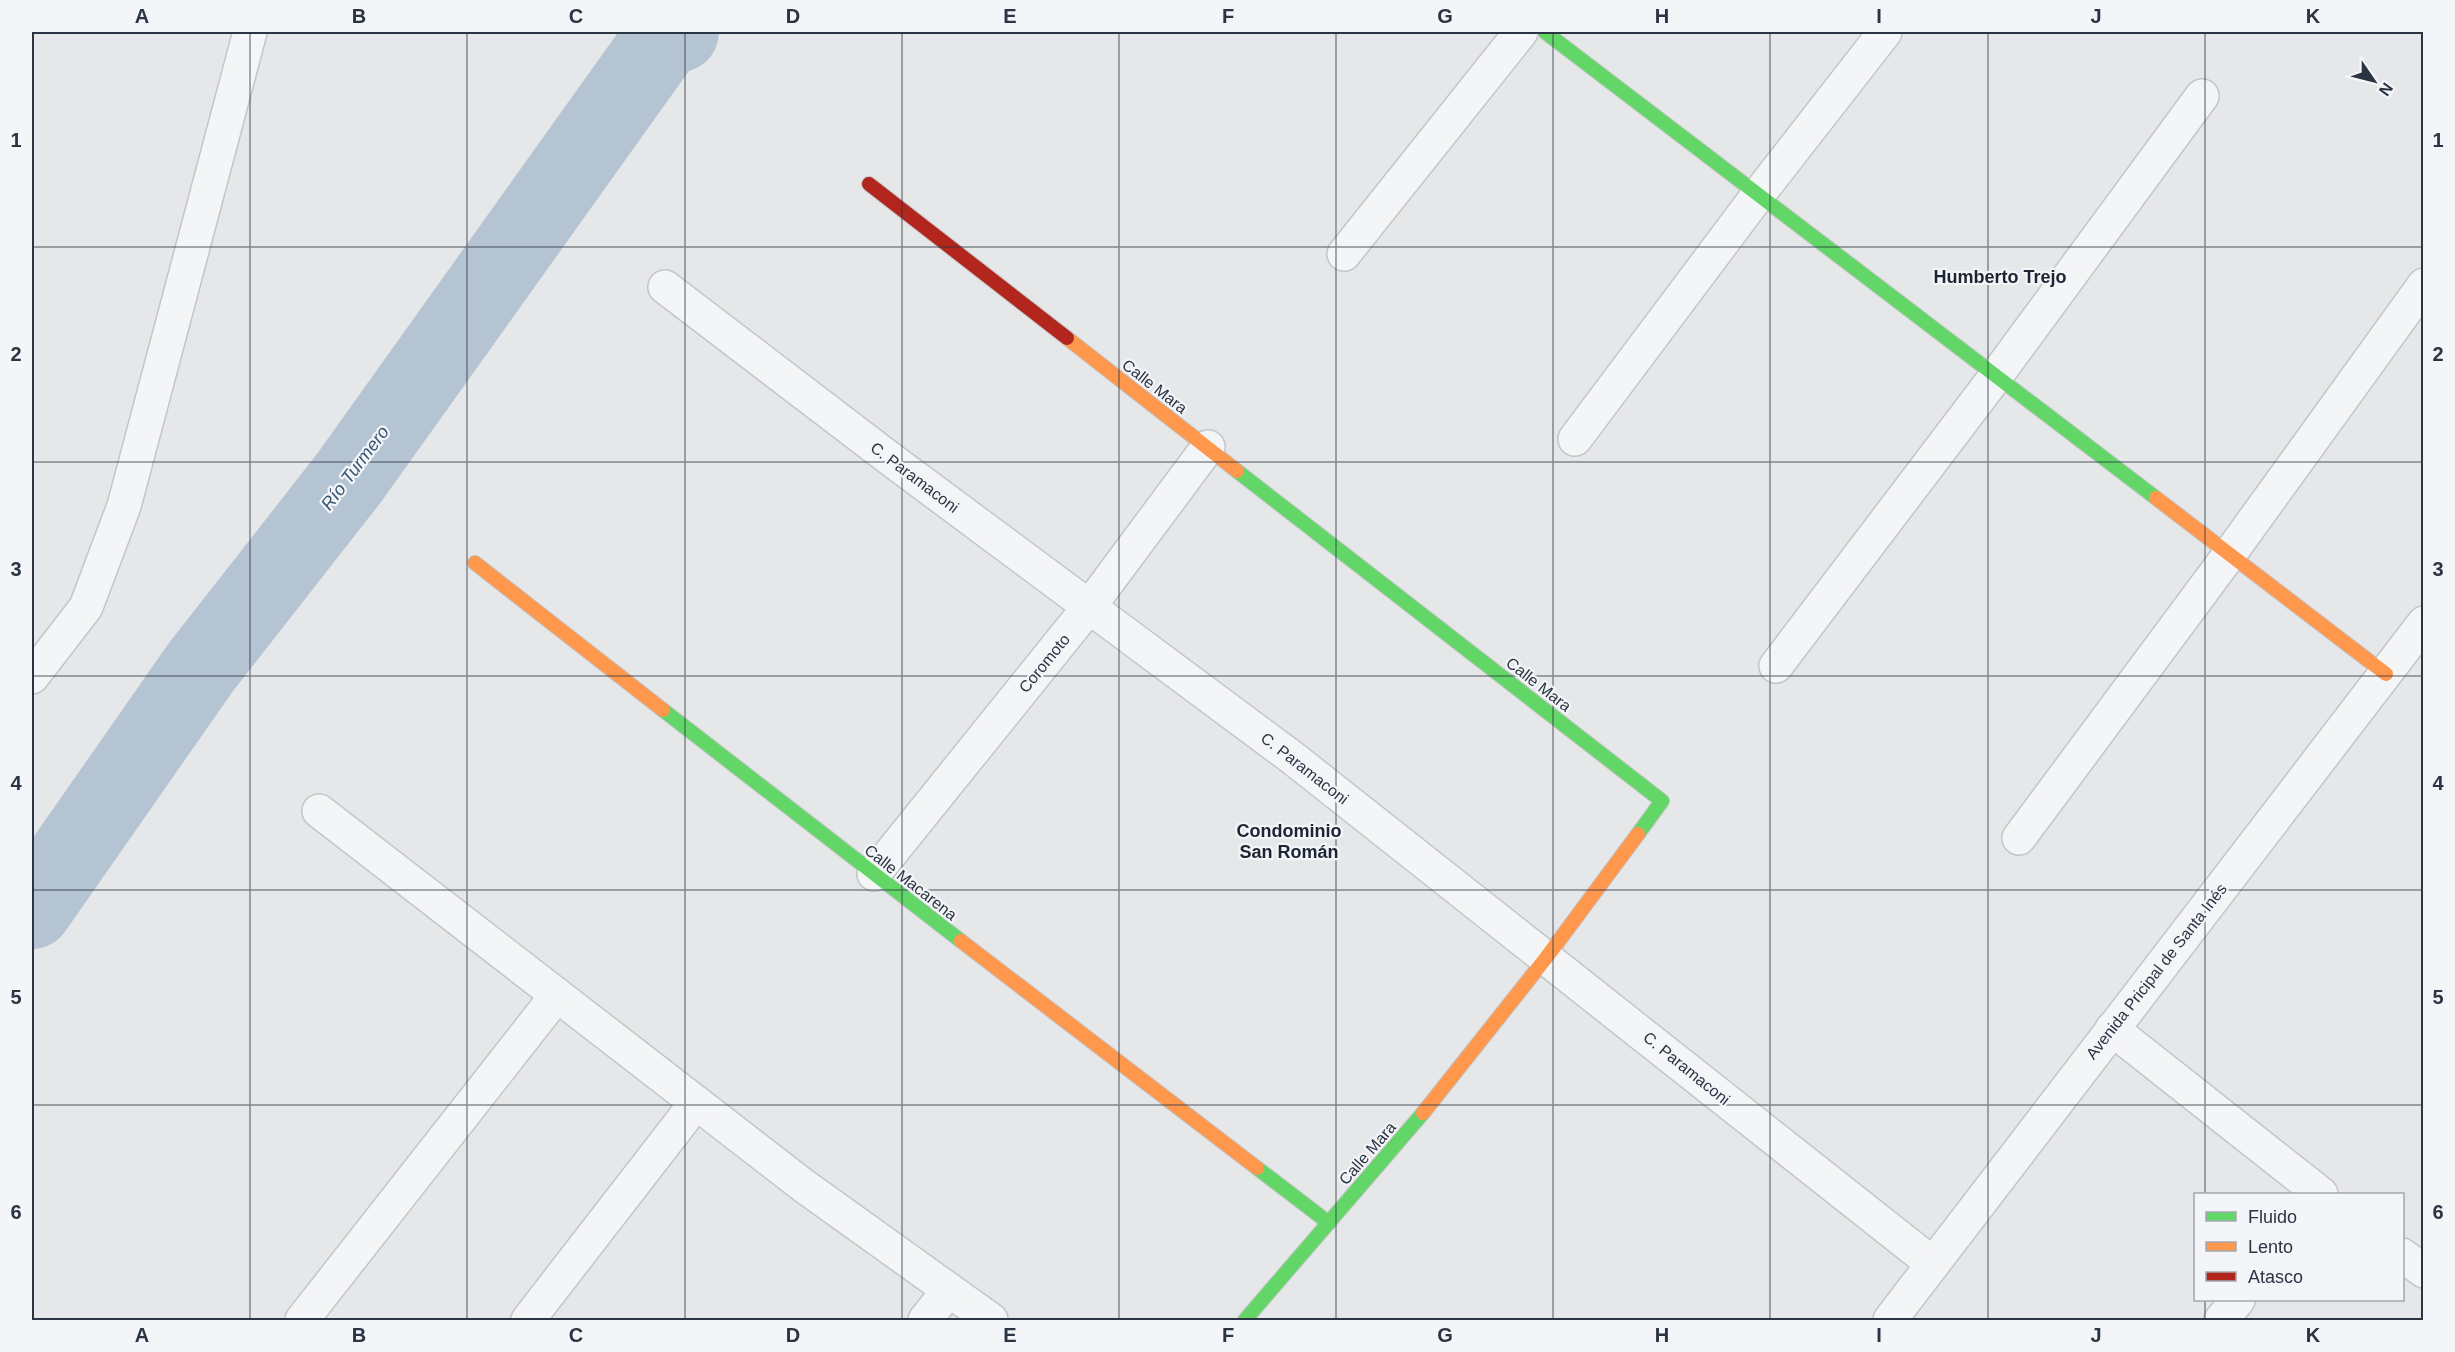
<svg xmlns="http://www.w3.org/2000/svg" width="2455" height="1352" viewBox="0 0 2455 1352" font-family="Arial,sans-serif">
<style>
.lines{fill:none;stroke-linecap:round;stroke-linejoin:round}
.river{stroke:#b4c4d3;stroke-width:80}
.street-casing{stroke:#c3c5c7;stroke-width:36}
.fast-casing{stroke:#c3c5c7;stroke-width:16}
.slow-casing{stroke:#c3c5c7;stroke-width:16}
.jam-casing{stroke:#c3c5c7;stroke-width:16}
.street{stroke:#f4f5f6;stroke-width:33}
.fast{stroke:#63d668;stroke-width:14}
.slow{stroke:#ff974d;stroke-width:14}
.jam{stroke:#b3261e;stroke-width:14}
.grid{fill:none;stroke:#2b3442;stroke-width:1.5;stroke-opacity:0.55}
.labels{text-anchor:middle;stroke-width:4.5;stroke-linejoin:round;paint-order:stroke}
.street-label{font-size:16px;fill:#2b3442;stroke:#f3f5f8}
.neighbourhood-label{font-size:18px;font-weight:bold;fill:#1d2533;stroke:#f3f5f8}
.water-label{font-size:18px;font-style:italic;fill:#365575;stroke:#f3f5f8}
.neatline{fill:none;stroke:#2b3442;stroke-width:2}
.grid-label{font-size:20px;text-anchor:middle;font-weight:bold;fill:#2b3442}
</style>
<rect width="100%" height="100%" fill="#e5e7e9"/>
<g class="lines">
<polyline class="river" points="32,909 201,667 349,478 664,37 679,32"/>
<defs>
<g id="street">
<polyline points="1344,254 1521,32"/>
<polyline points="665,287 889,458 1294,759 1933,1264"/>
<polyline points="1575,439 1758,195 1885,32"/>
<polyline points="1776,666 1996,376 2202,96"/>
<polyline points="32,677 86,607 124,506 250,32"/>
<polyline points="319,811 804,1186 991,1320"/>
<polyline points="2019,838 2229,555 2424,285"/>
<polyline points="874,874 1089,607 1208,447"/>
<polyline points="2112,1029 2321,1194"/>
<polyline points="2402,1255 2424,1271"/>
<polyline points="302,1320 557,995"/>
<polyline points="528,1320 696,1103"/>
<polyline points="925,1320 949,1290"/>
<polyline points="1890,1320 2424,623"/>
<polyline points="2221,1320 2238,1300"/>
</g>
<g id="fast">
<polyline points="1545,32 2156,498"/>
<polyline points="1237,471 1662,801 1638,834"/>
<polyline points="663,710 961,941"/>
<polyline points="1257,1168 1329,1223"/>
<polyline points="1245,1320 1423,1113"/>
</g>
<g id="slow">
<polyline points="1067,338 1237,471"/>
<polyline points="2156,498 2386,674"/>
<polyline points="475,563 663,710"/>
<polyline points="961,941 1257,1168"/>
<polyline points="1423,1113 1546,958 1638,834"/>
</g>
<polyline id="jam" points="869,184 1067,338"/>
</defs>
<use href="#street" class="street-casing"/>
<use href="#fast" class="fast-casing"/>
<use href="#slow" class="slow-casing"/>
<use href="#jam" class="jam-casing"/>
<use href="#street" class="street"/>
<use href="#fast" class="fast"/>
<use href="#slow" class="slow"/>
<use href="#jam" class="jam"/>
</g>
<path class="grid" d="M 250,32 L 250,1320M 467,32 L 467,1320M 685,32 L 685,1320M 902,32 L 902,1320M 1119,32 L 1119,1320M 1336,32 L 1336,1320M 1553,32 L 1553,1320M 1770,32 L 1770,1320M 1988,32 L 1988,1320M 2205,32 L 2205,1194M 32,247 L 2424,247M 32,462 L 2424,462M 32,676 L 2424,676M 32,890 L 2424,890M 32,1105 L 2424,1105M 2205,1300 L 2205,1320"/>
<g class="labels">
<g class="street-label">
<text transform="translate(1155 386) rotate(38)" y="6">Calle Mara</text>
<text transform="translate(915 477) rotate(37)" y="6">C. Paramaconi</text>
<text transform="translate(1044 663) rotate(-51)" y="6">Coromoto</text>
<text transform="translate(1539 684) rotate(38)" y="6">Calle Mara</text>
<text transform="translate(1305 768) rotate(38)" y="6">C. Paramaconi</text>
<text transform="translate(911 882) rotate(38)" y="6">Calle Macarena</text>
<text transform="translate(2156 971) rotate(-52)" y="6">Avenida Pricipal de Santa Inés</text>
<text transform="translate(1687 1068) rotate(39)" y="6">C. Paramaconi</text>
<text transform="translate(1367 1153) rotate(-49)" y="6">Calle Mara</text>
</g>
<g class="neighbourhood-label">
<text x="2000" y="283">Humberto Trejo</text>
<text x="1289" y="837">Condominio<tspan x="1289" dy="21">San Román</tspan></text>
</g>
<g class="water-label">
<text transform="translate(355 468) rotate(-53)" y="6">Río Turmero</text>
</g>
</g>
<rect width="2455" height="1352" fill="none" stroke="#f3f5f8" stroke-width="66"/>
<rect x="2194" y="1193" width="210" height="108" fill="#f3f5f8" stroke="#a3a8af" stroke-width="1.5"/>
<rect x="2206" y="1212" width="30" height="9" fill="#63d668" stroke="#a3a8af" stroke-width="1.5"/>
<text x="2248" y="1223" font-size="18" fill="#2b3442">Fluido</text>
<rect x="2206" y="1242" width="30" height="9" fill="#ff974d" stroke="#a3a8af" stroke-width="1.5"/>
<text x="2248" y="1253" font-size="18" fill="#2b3442">Lento</text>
<rect x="2206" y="1272" width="30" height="9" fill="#b3261e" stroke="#a3a8af" stroke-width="1.5"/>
<text x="2248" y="1283" font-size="18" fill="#2b3442">Atasco</text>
<g transform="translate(2374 81) rotate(125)" stroke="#f3f5f8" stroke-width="4.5" paint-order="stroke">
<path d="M0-4.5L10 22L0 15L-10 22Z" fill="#2b3442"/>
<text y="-9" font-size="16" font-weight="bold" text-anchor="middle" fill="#2b3442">N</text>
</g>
<rect x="33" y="33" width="2389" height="1286" class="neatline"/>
<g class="grid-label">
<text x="142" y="23">A</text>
<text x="359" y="23">B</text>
<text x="576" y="23">C</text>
<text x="793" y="23">D</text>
<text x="1010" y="23">E</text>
<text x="1228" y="23">F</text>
<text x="1445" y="23">G</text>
<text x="1662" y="23">H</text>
<text x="1879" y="23">I</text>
<text x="2096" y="23">J</text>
<text x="2313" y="23">K</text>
<text x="16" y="147">1</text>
<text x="2438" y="147">1</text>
<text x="16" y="361">2</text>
<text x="2438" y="361">2</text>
<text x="16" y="576">3</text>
<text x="2438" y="576">3</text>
<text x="16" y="790">4</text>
<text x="2438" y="790">4</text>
<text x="16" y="1004">5</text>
<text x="2438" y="1004">5</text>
<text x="16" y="1219">6</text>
<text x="2438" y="1219">6</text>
<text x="142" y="1342">A</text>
<text x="359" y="1342">B</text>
<text x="576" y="1342">C</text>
<text x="793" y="1342">D</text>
<text x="1010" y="1342">E</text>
<text x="1228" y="1342">F</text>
<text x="1445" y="1342">G</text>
<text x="1662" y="1342">H</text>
<text x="1879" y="1342">I</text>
<text x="2096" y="1342">J</text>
<text x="2313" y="1342">K</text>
</g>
</svg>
